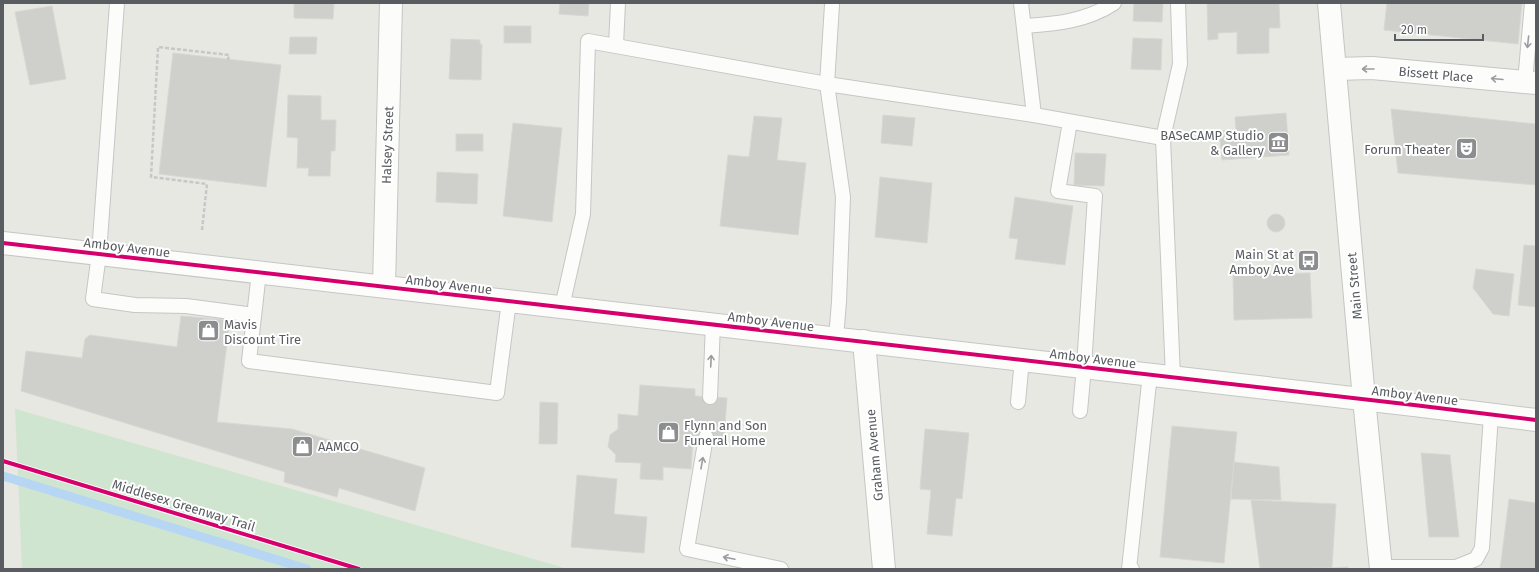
<svg xmlns="http://www.w3.org/2000/svg" width="1539" height="572" viewBox="0 0 1539 572" font-family="'Fira Sans',sans-serif">
<style>
.green{fill:#d0e5cf}
.lines{fill:none;stroke-linecap:round;stroke-linejoin:round}
.stream{stroke:#b6d6f4;stroke-width:9}
.building{fill:#cfcfcc;stroke:#d8d7d2}
.service-casing{stroke:#c5c6c5;stroke-width:16}
.minor-casing{stroke:#c5c6c5;stroke-width:24}
.tertiary-casing{stroke:#c5c6c5;stroke-width:24}
.secondary-casing{stroke:#c4c5c3;stroke-width:24}
.path{stroke:#c4c9c7;stroke-width:2.5;stroke-dasharray:4 2;stroke-linecap:butt}
.service{stroke:#fcfcfb;stroke-width:14}
.minor{stroke:#fcfcfb;stroke-width:22}
.tertiary{stroke:#fcfcfb;stroke-width:22}
.secondary{stroke:#fcfcfb;stroke-width:22}
.cycleway-casing{stroke:#fff;stroke-width:6}
.cycleway{stroke:#d6006c;stroke-width:4}
.oneway{stroke:#9a9c9f}
.labels{text-anchor:middle;stroke-width:4;stroke-linejoin:round;paint-order:stroke}
.street-label{font-size:13px;fill:#595c61;stroke:#fff}
.poi-label{font-size:13px;fill:#595c61;stroke:#fff;text-anchor:end}
</style>
<rect width="100%" height="100%" fill="#e8e8e3"/>
<polygon class="green" points="15,409 16,409 568,569 22,569"/>
<g class="lines">
<polyline class="stream" points="3,476 307,569"/>
</g>
<g class="building">
<polygon points="294,3 334,3 333,19 294,18"/>
<polygon points="560,3 589,3 588,16 559,14"/>
<polygon points="1134,3 1163,3 1162,22 1133,21"/>
<polygon points="1207,3 1279,3 1280,28 1269,28 1269,53 1237,54 1237,32 1218,33 1218,39 1208,40"/>
<polygon points="1387,3 1522,3 1518,44 1384,30"/>
<polygon points="52,6 66,79 30,85 15,12"/>
<rect x="504" y="26" width="27" height="17"/>
<polygon points="290,37 317,37 316,54 289,54"/>
<polygon points="1133,38 1162,39 1161,70 1131,69"/>
<polygon points="451,39 480,40 480,44 482,44 481,80 449,79"/>
<polygon points="173,53 281,65 266,187 159,174"/>
<polygon points="288,95 321,96 321,120 336,120 335,151 331,151 330,176 308,176 309,168 297,168 298,138 287,137"/>
<polygon points="1391,109 1536,124 1536,185 1398,173"/>
<polygon points="1286,113 1289,155 1222,160 1219,131 1236,130 1235,117"/>
<polygon points="883,115 915,118 912,146 881,143"/>
<polygon points="754,116 782,118 777,160 806,163 798,235 720,226 728,155 749,157"/>
<polygon points="513,123 562,128 552,222 503,216"/>
<rect x="456" y="134" width="27" height="17"/>
<polygon points="1075,153 1106,154 1104,186 1074,185"/>
<polygon points="437,172 478,174 477,204 436,202"/>
<polygon points="880,177 932,183 927,243 875,237"/>
<polygon points="1015,197 1073,206 1065,265 1015,259 1018,239 1009,238"/>
<circle cx="1276" cy="223" r="9"/>
<polygon points="1524,245 1536,246 1536,307 1518,305"/>
<polygon points="1476,269 1514,274 1509,316 1493,314 1473,288"/>
<polygon points="1310,273 1312,318 1234,320 1233,275"/>
<polygon points="181,316 230,320 217,422 292,429 425,468 415,511 339,488 337,497 284,482 285,472 21,391 26,351 82,358 85,339 90,335 177,347"/>
<polygon points="640,385 695,389 695,396 727,398 724,438 693,436 691,469 663,467 663,480 640,479 641,463 615,462 616,455 608,447 610,435 618,429 618,414 638,416"/>
<polygon points="540,402 558,403 557,444 539,444"/>
<polygon points="1172,426 1237,432 1224,563 1160,557"/>
<polygon points="925,429 969,433 962,499 956,498 952,536 927,534 931,490 920,489"/>
<polygon points="1421,453 1450,455 1459,537 1429,537"/>
<polygon points="1234,462 1279,467 1281,500 1231,499"/>
<polygon points="577,475 617,479 614,514 647,517 644,553 571,547"/>
<polygon points="1509,499 1536,503 1536,569 1500,569"/>
<polygon points="1251,500 1336,504 1332,568 1260,569"/>
<polygon points="1348,567 1348,569 1322,569 1332,568"/>
</g>
<g class="lines">
<defs>
<g id="service">
<polyline points="117,3 99,254 93,299 135,305 186,306 254,315"/>
<polyline points="1021,3 1034,115"/>
<polyline points="832,5 827,84 843,197 839,302 836,338"/>
<path d="M 1025,26 C 1056,24 1087,21 1114,3"/>
<polyline points="616,45 618,3"/>
<polyline points="1525,82 1532,3"/>
<polyline points="1070,122 1058,191 1095,196 1084,367 1080,411"/>
<polyline points="259,272 249,361 497,393 509,301"/>
<polyline points="562,307 583,214 588,41 827,84 1034,115 1163,138"/>
<polyline points="1173,377 1163,138 1180,64 1178,3"/>
<polyline points="710,397 713,324"/>
<polyline points="1018,402 1022,359"/>
<polyline points="706,437 687,549 781,569"/>
<polyline points="1381,567 1456,567 1476,559 1482,548 1491,415"/>
<polyline points="1132,569 1129,569 1150,374"/>
</g>
<g id="minor">
<polyline points="1335,69 1372,68 1536,83"/>
<polyline points="384,286 391,3"/>
<polyline points="864,341 884,569"/>
</g>
<polyline id="tertiary" points="3,243 1414,405 1536,420"/>
<polyline id="secondary" points="1329,3 1364,399 1381,569"/>
</defs>
<use href="#service" class="service-casing"/>
<use href="#minor" class="minor-casing"/>
<use href="#tertiary" class="tertiary-casing"/>
<use href="#secondary" class="secondary-casing"/>
<polyline class="path" points="202,230 207,184 151,177 158,47 229,55 228,60"/>
<use href="#service" class="service"/>
<use href="#minor" class="minor"/>
<use href="#tertiary" class="tertiary"/>
<use href="#secondary" class="secondary"/>
<defs>
<g id="cycleway">
<polyline points="3,243 1414,405 1536,420"/>
<polyline points="3,461 359,569"/>
</g>
</defs>
<use href="#cycleway" class="cycleway-casing"/>
<use href="#cycleway" class="cycleway"/>
</g>
<defs><path id="oneway-shaft" d="M-6 0H5M1.5-3L5.5 0L1.5 3" fill="none" stroke-width="1.6" stroke-linecap="round" stroke-linejoin="round"/></defs>
<g class="oneway">
<use href="#oneway-shaft" transform="translate(1528 42) rotate(96)"/>
<use href="#oneway-shaft" transform="translate(1368 69) rotate(180)"/>
<use href="#oneway-shaft" transform="translate(1497 79) rotate(-175)"/>
<use href="#oneway-shaft" transform="translate(711 361) rotate(-87)"/>
<use href="#oneway-shaft" transform="translate(702 463) rotate(-80)"/>
<use href="#oneway-shaft" transform="translate(729 558) rotate(-168)"/>
</g>
<defs>
<symbol id="museum-square" viewBox="-11 -11 22 22"><rect x="-9" y="-9" width="18" height="18" rx="4" fill="#8b8d8e" stroke="#fff"/><path d="M0-6L6-3V-2H-6V-3ZM-5-1h2V3h-2ZM-1-1h2V3h-2ZM3-1h2V3H3ZM-6 4H6V6H-6Z" fill="#fff"/></symbol>
<symbol id="theatre-square" viewBox="-11 -11 22 22"><rect x="-9" y="-9" width="18" height="18" rx="4" fill="#8b8d8e" stroke="#fff"/><path d="M-5-5.5Q0-4 5-5.5V0Q5 5 0 6Q-5 5-5 0ZM-3.3-2.5H-1v1.5H-3.3ZM1-2.5H3.3v1.5H1ZM-2.8 1Q0 5.5 2.8 1Z" fill="#fff"/></symbol>
<symbol id="bus-square" viewBox="-11 -11 22 22"><rect x="-9" y="-9" width="18" height="18" rx="4" fill="#8b8d8e" stroke="#fff"/><path d="M-5-6H5V4H4V6H2V4H-2V6H-4V4H-5ZM-3.5-4V0h7V-4ZM-3.5 1.2v1.5H-2V1.2ZM2 1.2v1.5H3.5V1.2Z" fill="#fff"/></symbol>
<symbol id="shop-square" viewBox="-11 -11 22 22"><rect x="-9" y="-9" width="18" height="18" rx="4" fill="#8b8d8e" stroke="#fff"/><path d="M-5-2.5h2.3a2.7 3.5 0 0 1 5.4 0H5L5.5 6h-11ZM-1.5-2.5h3a1.5 2.3 0 0 0-3 0Z" fill="#fff"/></symbol>
</defs>
<g fill-rule="evenodd">
<use href="#museum-square" x="1266" y="130" width="25" height="25"/>
<use href="#theatre-square" x="1454" y="136" width="25" height="25"/>
<use href="#bus-square" x="1296" y="248" width="25" height="25"/>
<use href="#shop-square" x="196" y="318" width="25" height="25"/>
<use href="#shop-square" x="656" y="420" width="25" height="25"/>
<use href="#shop-square" x="290" y="434" width="25" height="25"/>
</g>
<g class="labels">
<g class="street-label">
<text transform="translate(1436 74) rotate(5)" y="5">Bissett Place</text>
<text transform="translate(387 145) rotate(-88)" y="5">Halsey Street</text>
<text transform="translate(127 247) rotate(7)" y="5">Amboy Avenue</text>
<text transform="translate(449 284) rotate(7)" y="5">Amboy Avenue</text>
<text transform="translate(1354 286) rotate(-95)" y="5">Main Street</text>
<text transform="translate(771 321) rotate(7)" y="5">Amboy Avenue</text>
<text transform="translate(1093 358) rotate(7)" y="5">Amboy Avenue</text>
<text transform="translate(1415 395) rotate(7)" y="5">Amboy Avenue</text>
<text transform="translate(874 455) rotate(-95)" y="5">Graham Avenue</text>
<text transform="translate(184 505) rotate(17)" y="5">Middlesex Greenway Trail</text>
</g>
<g class="poi-label">
<text x="1264" y="140">BASeCAMP Studio<tspan x="1264" dy="15">&amp; Gallery</tspan></text>
<text x="1450" y="154">Forum Theater</text>
<text x="1294" y="259">Main St at<tspan x="1294" dy="15">Amboy Ave</tspan></text>
<text x="224" y="329" text-anchor="start">Mavis<tspan x="224" dy="15">Discount Tire</tspan></text>
<text x="684" y="430" text-anchor="start">Flynn and Son<tspan x="684" dy="15">Funeral Home</tspan></text>
<text x="318" y="451" text-anchor="start">AAMCO</text>
</g>
</g>
<rect width="1539" height="572" fill="none" stroke="#595c61" stroke-width="8"/>
<path d="M1395 34v6h88v-6" fill="none" stroke="#595c61" stroke-width="2"/>
<text x="1401" y="34" font-size="12" fill="#595c61" stroke="#ffffff" stroke-width="3" paint-order="stroke">20 m</text>
</svg>
